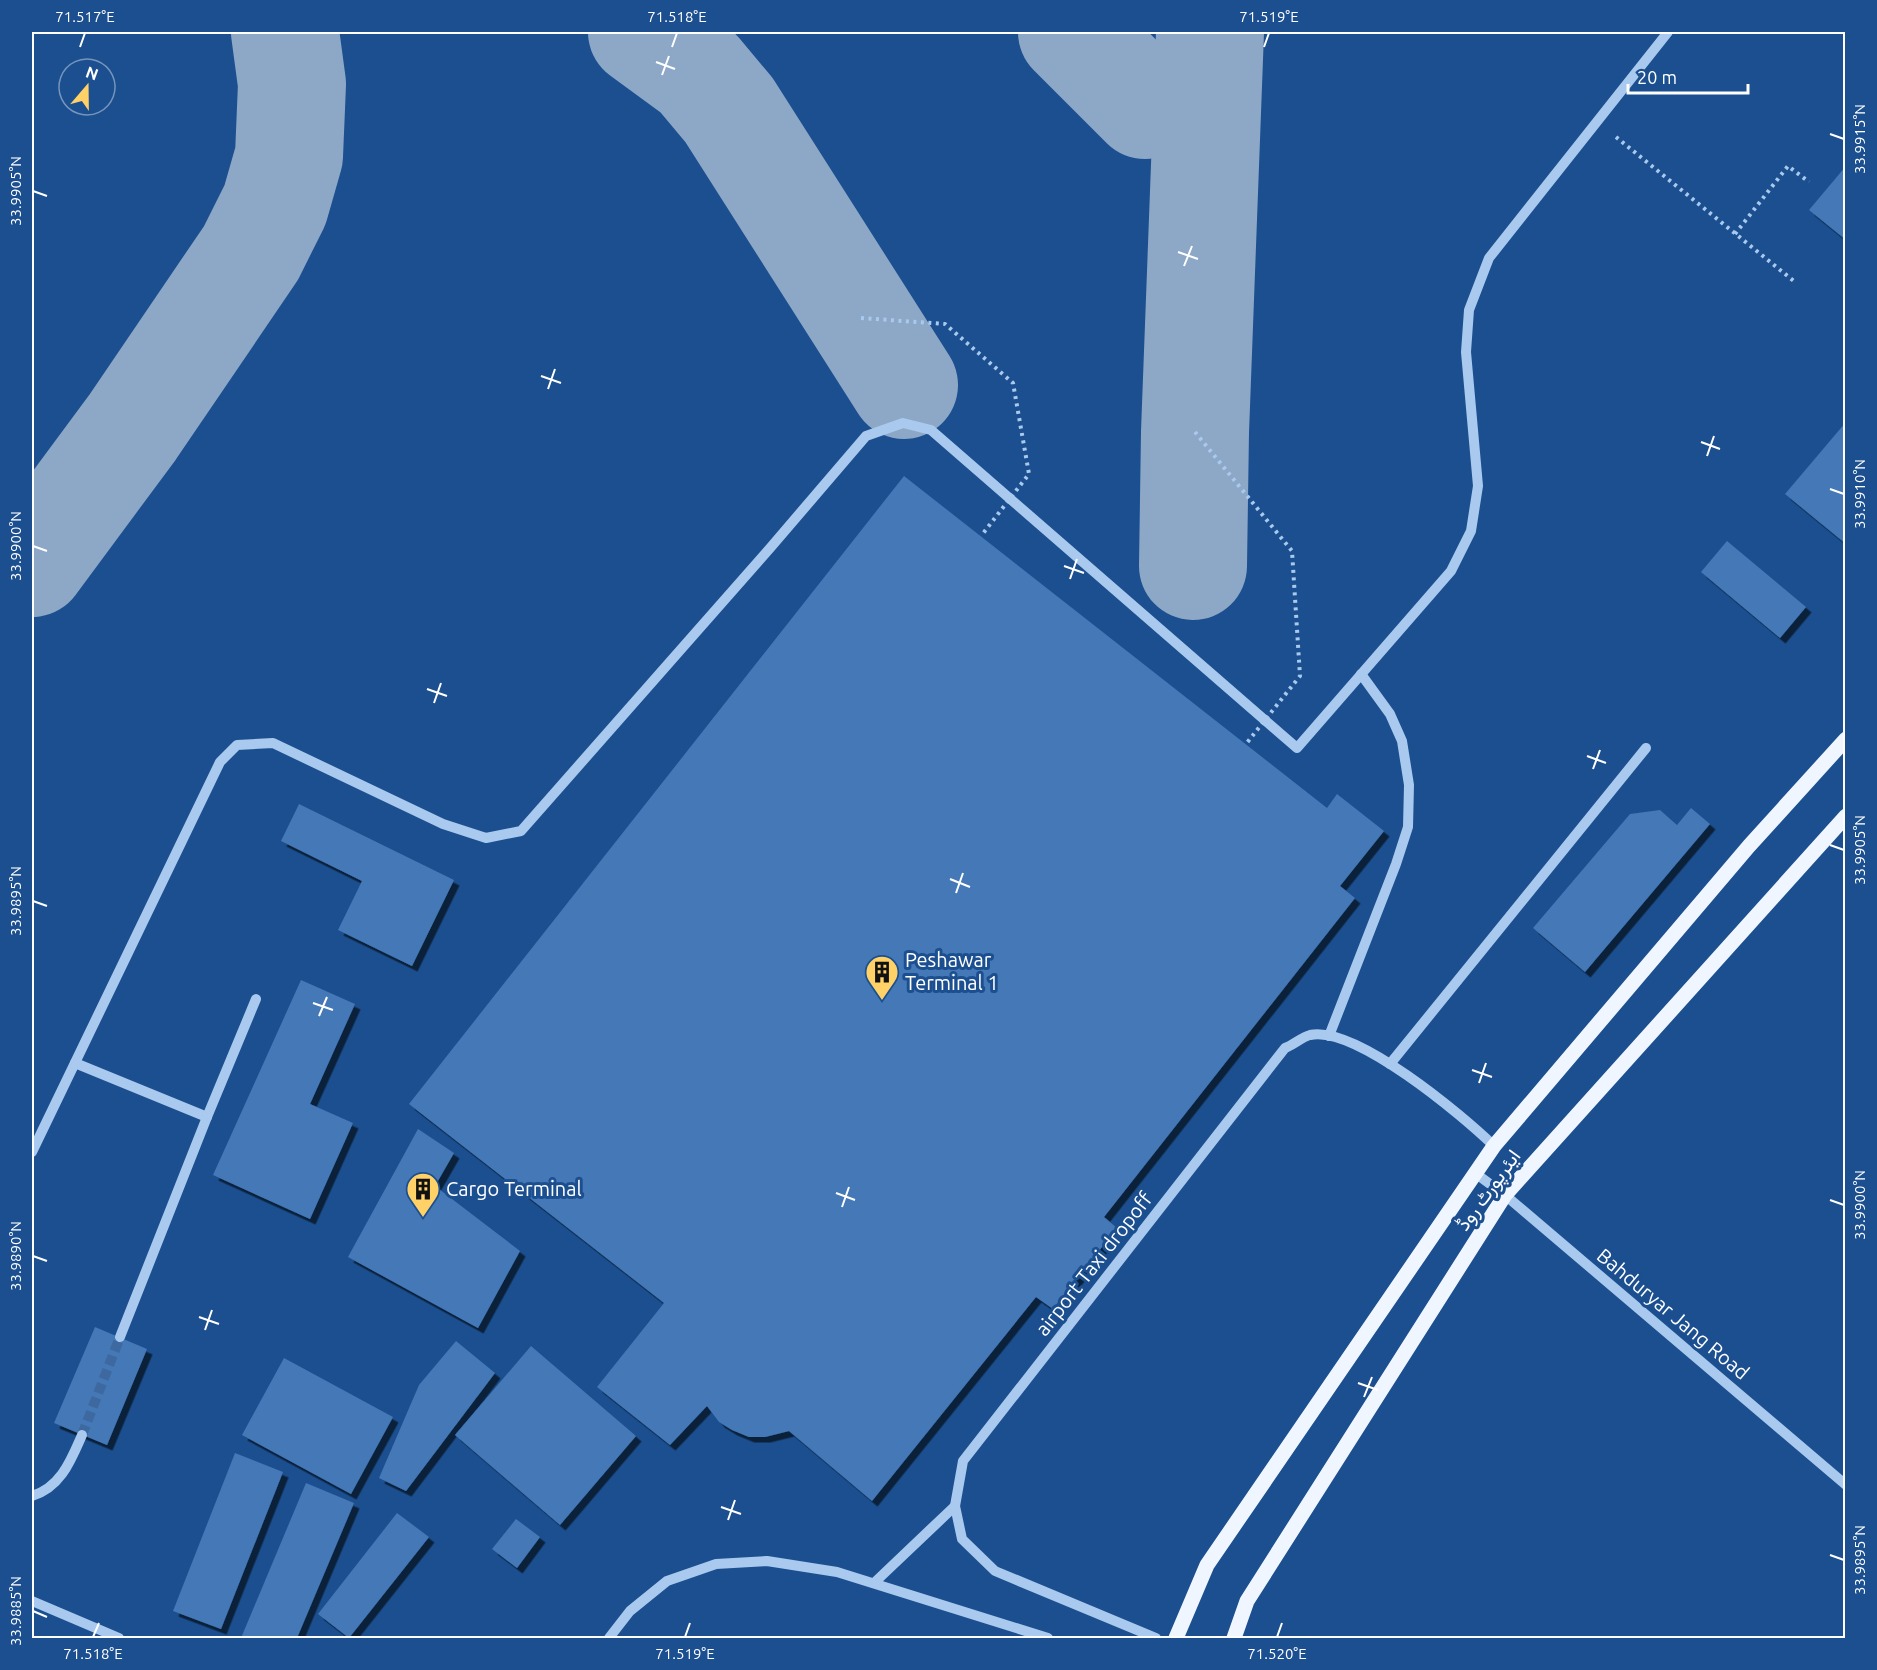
<svg xmlns="http://www.w3.org/2000/svg" width="1877" height="1670" viewBox="0 0 1877 1670" font-family="Ubuntu,Vazirmatn,sans-serif">
<style>
.lines{fill:none;stroke-linecap:round;stroke-linejoin:round}
.taxiway{stroke:#8da7c7;stroke-width:108}
.building{fill:#4478b7;filter:url(#shadow)}
.minor-tunnel{stroke:#3d69a0;stroke-width:10;stroke-dasharray:10 5;stroke-linecap:butt}
.path{stroke:#a9c9ee;stroke-width:4;stroke-dasharray:3 4.5;stroke-linecap:butt}
.minor{stroke:#a9c9ee;stroke-width:10}
.major{stroke:#f0f6ff;stroke-width:15}
.path-bridge{stroke:#a9c9ee;stroke-width:4;stroke-dasharray:3 4.5;stroke-linecap:butt}
.ticks{fill:none;stroke:#fff;stroke-width:2}
.labels{text-anchor:middle;stroke-width:6;stroke-linejoin:round;paint-order:stroke}
.poi-label{font-size:20px;fill:#fff;stroke:#1b4f8f;text-anchor:start}
.street-label{font-size:20px;fill:#fff;stroke:#1b4f8f}
.neatline{fill:none;stroke:#fff;stroke-width:2}
.ticks-label{font-size:15px;text-anchor:middle;fill:#fff}
</style>
<defs>
<filter id="shadow"><feDropShadow dx="5.5" dy="5.5" stdDeviation="0" flood-color="#0009"/></filter>
</defs>
<rect width="100%" height="100%" fill="#1b4f8f"/>
<g class="lines">
<g class="taxiway">
<polyline points="642,32 698,73 729,110 904,385"/>
<polyline points="1072,32 1145,105"/>
<polyline points="32,563 132,428 251,253 275,205 289,156 292,84 285,32"/>
<polyline points="1193,566 1195,432 1210,32"/>
</g>
</g>
<g class="building">
<polygon points="1846,166 1846,240 1809,210"/>
<polygon points="1846,422 1846,544 1785,494"/>
<polygon points="904,476 1327,808 1337,794 1384,831 1340,886 1355,898 1104,1217 1117,1228 1053,1309 1036,1297 872,1501 789,1431 765,1437 749,1437 732,1430 719,1422 707,1406 670,1445 597,1387 664,1303 409,1104"/>
<polygon points="1727,541 1806,607 1780,638 1701,572"/>
<polygon points="299,804 454,880 412,966 338,930 362,881 281,841"/>
<polygon points="1691,808 1710,824 1585,972 1533,928 1630,814 1660,810 1677,825"/>
<polygon points="301,980 355,1004 310,1104 353,1123 310,1219 213,1175"/>
<polygon points="418,1129 454,1153 435,1186 520,1251 478,1328 348,1257"/>
<polygon points="95,1327 147,1349 107,1445 54,1423"/>
<polygon points="456,1341 495,1373 406,1491 379,1478 419,1385"/>
<polygon points="531,1346 636,1436 560,1525 455,1435"/>
<polygon points="284,1358 393,1417 351,1494 242,1435"/>
<polygon points="235,1453 283,1472 221,1629 173,1611"/>
<polygon points="306,1483 354,1503 297,1638 241,1638"/>
<polygon points="397,1513 429,1537 349,1638 318,1614"/>
<polygon points="516,1519 540,1537 517,1568 492,1549"/>
</g>
<g class="lines">
<polyline class="minor-tunnel" points="82,1435 120,1337"/>
<g class="path">
<polyline points="1616,137 1795,282"/>
<polyline points="1735,234 1788,166 1809,182"/>
</g>
<g class="minor">
<polyline points="1329,1036 1396,864 1408,827 1409,785 1402,741 1390,714 1361,674"/>
<polyline points="75,1063 207,1117"/>
<polyline points="1390,1064 1646,748"/>
<polyline points="32,1152 220,762 237,745 273,743 443,824 486,838 521,831 771,547 866,436 903,423 931,430 1297,748 1451,571 1471,531 1478,486 1466,352 1469,310 1489,258 1668,32"/>
<polyline points="1475,1173 1505,1195 1846,1485"/>
<polyline points="120,1337 207,1117 256,999"/>
<path d="M 32,1496 C 61,1487 71,1460 82,1435"/>
<polyline points="874,1583 955,1506"/>
<polyline points="32,1601 119,1638"/>
<polyline points="609,1638 630,1611 667,1581 716,1564 767,1561 837,1572 1048,1638"/>
<path d="M 1156,1638 L 995,1571 L 962,1539 L 955,1506 L 963,1461 L 1285,1048 C 1293,1045 1302,1037 1310,1035 C 1355,1025 1462,1115 1494,1146"/>
</g>
<g class="major">
<polyline points="1176,1638 1207,1565 1494,1146 1749,846 1846,739"/>
<polyline points="1234,1638 1247,1601 1505,1195 1846,816"/>
</g>
<g class="path-bridge">
<polyline points="861,318 945,324 1013,383 1029,474 981,536"/>
<polyline points="1195,432 1292,551 1300,676 1246,744"/>
</g>
</g>
<path class="ticks" d="M 80,47 L 85,33M 672,47 L 677,33M 1264,47 L 1269,33M 656,62 L 675,69M 662,75 L 669,56M 1830,134 L 1844,139M 33,191 L 47,196M 1178,252 L 1198,259M 1184,266 L 1192,246M 541,376 L 561,383M 548,389 L 555,369M 1701,442 L 1720,449M 1707,456 L 1714,436M 1830,489 L 1844,494M 33,546 L 47,551M 1064,566 L 1084,573M 1070,579 L 1077,559M 427,689 L 447,696M 434,703 L 441,683M 1587,756 L 1606,763M 1593,769 L 1600,750M 1830,845 L 1844,850M 950,879 L 970,887M 956,893 L 963,873M 33,901 L 47,906M 313,1003 L 333,1010M 319,1016 L 327,997M 1472,1070 L 1492,1077M 1479,1083 L 1486,1063M 836,1193 L 855,1200M 1830,1200 L 1844,1205M 842,1207 L 849,1187M 33,1256 L 47,1261M 199,1317 L 219,1324M 205,1330 L 212,1310M 1358,1383 L 1378,1390M 1364,1397 L 1372,1377M 721,1507 L 741,1514M 728,1520 L 735,1500M 1830,1555 L 1844,1560M 33,1611 L 47,1617M 93,1637 L 99,1623M 685,1637 L 690,1623M 1277,1637 L 1282,1623"/>
<defs>
<symbol id="building-pin" viewBox="-11 -11 22 30"><path d="M0 17L-7.5 6A9.5 9.5 0 1 1 7.5 6Z" fill="#ffd166" stroke="#1b4f8f"/><path d="M-4-6H4V6H1V3H-1V6H-4ZM-2.5-4.3h1.7v1.8h-1.7ZM.8-4.3h1.7v1.8H.8ZM-2.5-1h1.7V.8h-1.7ZM.8-1h1.7V.8H.8Z" fill="#111"/></symbol>
</defs>
<g fill-rule="evenodd">
<use href="#building-pin" x="863" y="953" width="38" height="52"/>
<use href="#building-pin" x="404" y="1170" width="38" height="52"/>
</g>
<g class="labels">
<g class="poi-label">
<text x="905" y="967">Peshawar<tspan x="905" dy="23">Terminal 1</tspan></text>
<text x="446" y="1196">Cargo Terminal</text>
</g>
<g class="street-label">
<text transform="translate(1488 1190) rotate(-54)" y="7">ایئرپورٹ روڈ</text>
<text transform="translate(1094 1264) rotate(-52)" y="7">airport Taxi dropoff</text>
<text transform="translate(1673 1314) rotate(40)" y="7">Bahduryar Jang Road</text>
</g>
</g>
<rect width="1877" height="1670" fill="none" stroke="#1b4f8f" stroke-width="66"/>
<g transform="translate(87 87) rotate(20)"><circle r="28" fill="#1b4f8f" stroke="#7695bc" stroke-width="1.5"/>
<path d="M0-4.5L10 22L0 15L-10 22Z" fill="#ffd166"/>
<text y="-9" font-size="16" font-weight="bold" text-anchor="middle" fill="#ffffff">N</text>
</g>
<path d="M1628 84v9h120v-9" fill="none" stroke="#ffffff" stroke-width="3"/>
<text x="1637" y="84" font-size="18" fill="#ffffff" stroke="#1b4f8f" stroke-width="4.5" paint-order="stroke">20 m</text>
<rect x="33" y="33" width="1811" height="1604" class="neatline"/>
<g class="ticks-label">
<text x="85" y="22">71.517°E</text>
<text x="677" y="22">71.518°E</text>
<text x="1269" y="22">71.519°E</text>
<text transform="translate(1860 139) rotate(-90)" y="5">33.9915°N</text>
<text transform="translate(16 191) rotate(-90)" y="5">33.9905°N</text>
<text transform="translate(1860 494) rotate(-90)" y="5">33.9910°N</text>
<text transform="translate(16 546) rotate(-90)" y="5">33.9900°N</text>
<text transform="translate(1860 850) rotate(-90)" y="5">33.9905°N</text>
<text transform="translate(16 901) rotate(-90)" y="5">33.9895°N</text>
<text transform="translate(1860 1205) rotate(-90)" y="5">33.9900°N</text>
<text transform="translate(16 1256) rotate(-90)" y="5">33.9890°N</text>
<text transform="translate(1860 1560) rotate(-90)" y="5">33.9895°N</text>
<text transform="translate(16 1611) rotate(-90)" y="5">33.9885°N</text>
<text x="93" y="1659">71.518°E</text>
<text x="685" y="1659">71.519°E</text>
<text x="1277" y="1659">71.520°E</text>
</g>
</svg>
